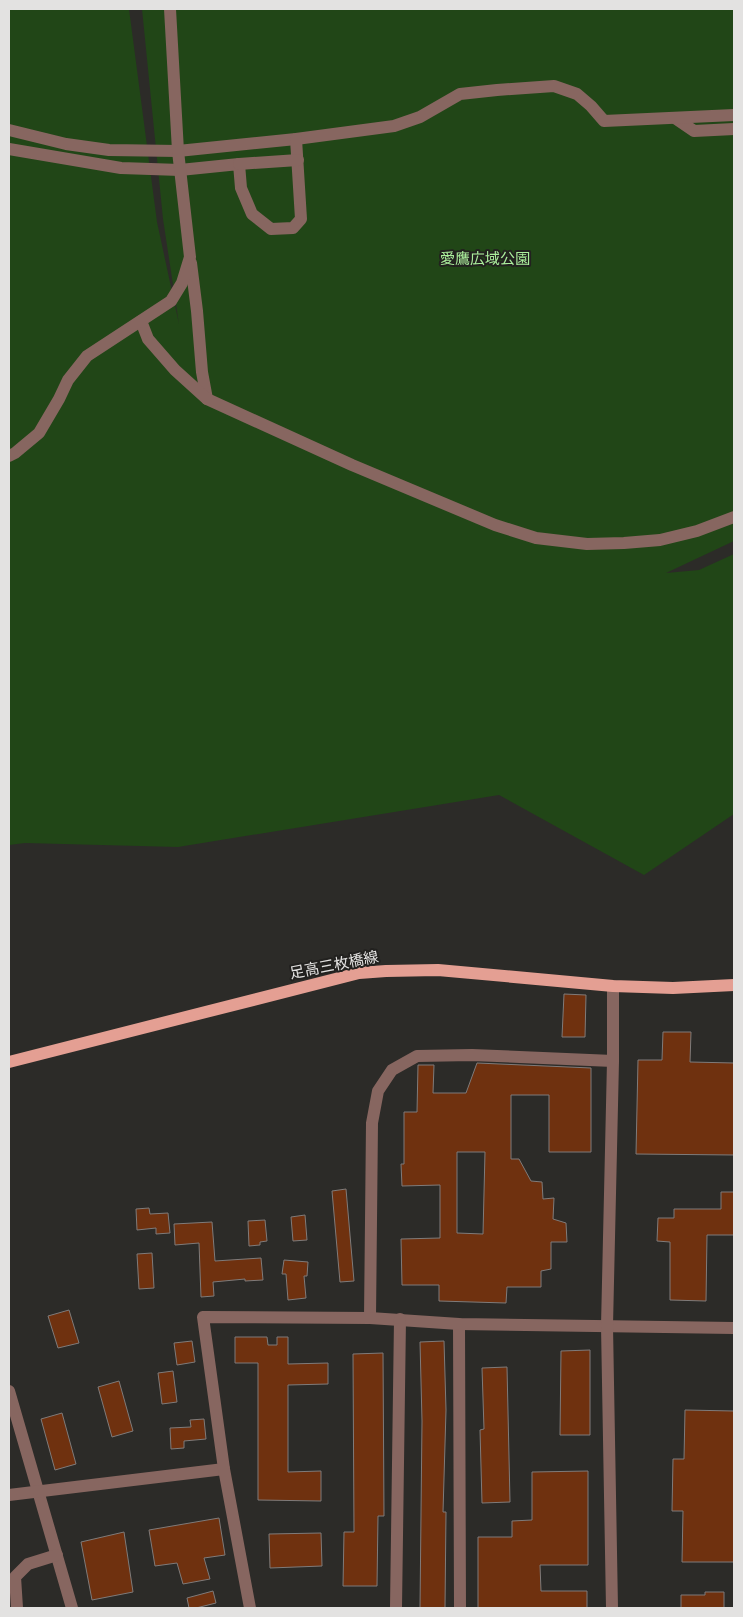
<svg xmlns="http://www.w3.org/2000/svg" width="743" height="1617" viewBox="0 0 743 1617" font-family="Quicksand,'Noto Sans JP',sans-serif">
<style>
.green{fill:#214617}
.building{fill:#6f310f;stroke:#7f7b7a;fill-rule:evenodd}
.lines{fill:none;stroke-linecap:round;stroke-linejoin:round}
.minor{stroke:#876660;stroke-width:12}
.major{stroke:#e49f93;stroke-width:12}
.labels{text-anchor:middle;stroke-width:4;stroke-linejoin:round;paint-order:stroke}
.park-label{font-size:15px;fill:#abee9c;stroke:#22211f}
.street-label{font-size:15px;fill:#e3e2e1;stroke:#22211f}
</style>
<rect width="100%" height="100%" fill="#2c2b28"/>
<polygon class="green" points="9,9 129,9 157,222 179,324 163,219 142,9 734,9 734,541 666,573 699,570 734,554 734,814 644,875 499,795 178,847 25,843 9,845"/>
<g class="building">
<polygon points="564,994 586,995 585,1037 562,1037"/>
<polygon points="663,1032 691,1032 690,1062 734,1063 734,1155 636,1154 638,1060 662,1060"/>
<path d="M 477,1063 L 591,1068 L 591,1152 L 549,1152 L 549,1095 L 511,1095 L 511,1159 L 519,1159 L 531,1181 L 542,1182 L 543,1199 L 554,1198 L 553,1219 L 566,1223 L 567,1242 L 551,1242 L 551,1269 L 541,1271 L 541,1287 L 507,1287 L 506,1303 L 439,1301 L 439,1285 L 402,1285 L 401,1239 L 440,1238 L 440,1185 L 402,1186 L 401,1164 L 404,1164 L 404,1112 L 417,1112 L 418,1065 L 434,1065 L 433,1093 L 466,1093 ZM 457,1152 L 485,1152 L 483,1234 L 457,1233 Z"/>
<polygon points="346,1189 354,1281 340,1282 332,1191"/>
<polygon points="721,1192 734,1192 734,1235 707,1235 706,1301 670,1300 670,1242 657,1241 658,1218 674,1218 674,1209 721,1209"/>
<polygon points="149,1208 150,1214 168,1213 170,1233 156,1234 156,1228 137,1230 136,1209"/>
<polygon points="305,1215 307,1240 293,1241 291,1217"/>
<polygon points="265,1220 267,1241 260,1242 260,1245 249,1246 248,1221"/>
<polygon points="212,1222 215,1261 261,1258 263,1280 245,1281 245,1279 213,1282 214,1296 201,1297 199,1243 175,1245 174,1224"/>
<polygon points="152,1253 154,1288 139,1289 137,1254"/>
<polygon points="284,1260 308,1262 307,1276 304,1276 306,1298 288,1300 286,1274 282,1274"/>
<polygon points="69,1310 79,1343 58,1348 48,1316"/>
<polygon points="235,1337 267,1337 268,1345 277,1345 277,1337 288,1337 288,1364 328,1363 328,1384 288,1385 288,1472 321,1471 321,1501 258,1500 258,1363 235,1363"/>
<polygon points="192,1341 195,1362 177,1365 174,1343"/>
<polygon points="444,1341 446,1410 443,1512 446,1512 445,1608 420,1608 422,1421 420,1342"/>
<polygon points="590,1350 590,1435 560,1435 561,1351"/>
<polygon points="383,1353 384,1516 378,1516 377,1586 343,1586 344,1532 354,1532 353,1354"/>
<polygon points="507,1367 510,1502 482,1503 480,1430 484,1429 482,1368"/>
<polygon points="173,1371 177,1402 162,1404 158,1373"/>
<polygon points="119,1381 133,1431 112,1437 98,1387"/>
<polygon points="685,1410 734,1411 734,1562 682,1562 683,1511 672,1511 673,1459 684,1459"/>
<polygon points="62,1413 76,1464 55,1470 41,1419"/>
<polygon points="204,1419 206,1439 184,1441 184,1448 171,1449 170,1428 191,1427 190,1420"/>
<polygon points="588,1471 588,1565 540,1565 541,1591 587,1591 587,1608 478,1608 478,1537 512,1537 512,1521 532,1520 532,1472"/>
<polygon points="219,1518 225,1555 204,1558 210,1579 183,1584 177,1563 155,1566 149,1530"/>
<polygon points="124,1532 133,1592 92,1600 81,1542"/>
<polygon points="321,1533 322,1566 270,1568 269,1534"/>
<polygon points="213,1591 216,1603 196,1608 189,1608 187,1598"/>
<polygon points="705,1592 724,1592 724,1608 681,1608 681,1595 705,1595"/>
</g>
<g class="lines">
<g class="minor">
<polyline points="675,118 694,131 734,129"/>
<polyline points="9,130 66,144 109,150 178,151 296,139 394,126 420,117 460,94 497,90 554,86 577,94 591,106 604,121 734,115"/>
<polyline points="9,149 121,168 180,170 239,164 241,188 252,214 271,229 293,228 301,219 296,139"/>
<polyline points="239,164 298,160"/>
<polyline points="191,263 197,311 202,372 207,399"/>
<polyline points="141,321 148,339 175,370 207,399 352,465 495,525 536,538 587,544 624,543 660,540 697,531 734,517"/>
<polyline points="9,456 15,453 39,433 59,399 68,380 87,356 171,301 182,283 190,257 178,151 170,9"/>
<polyline points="370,1318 372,1123 378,1091 392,1070 417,1056 472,1055 613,1061"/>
<polyline points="459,1324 460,1608"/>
<polyline points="9,1391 72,1608"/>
<polyline points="9,1495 224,1469"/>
<polyline points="17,1608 15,1577 28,1564 57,1555"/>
<polyline points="250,1608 224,1469 203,1317 370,1318 459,1324 734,1328"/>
<polyline points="396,1608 400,1319"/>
<polyline points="612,1608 607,1326 613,1061 613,986"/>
</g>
<polyline class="major" points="9,1062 359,973 386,971 438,970 613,986 673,988 734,985"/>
</g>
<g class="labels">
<g class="park-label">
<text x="485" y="264">愛鷹広域公園</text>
</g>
<g class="street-label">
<text transform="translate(334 965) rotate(-11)" y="5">足高三枚橋線</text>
</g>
</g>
<rect width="743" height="1617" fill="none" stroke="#e3e2e1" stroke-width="20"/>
</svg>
